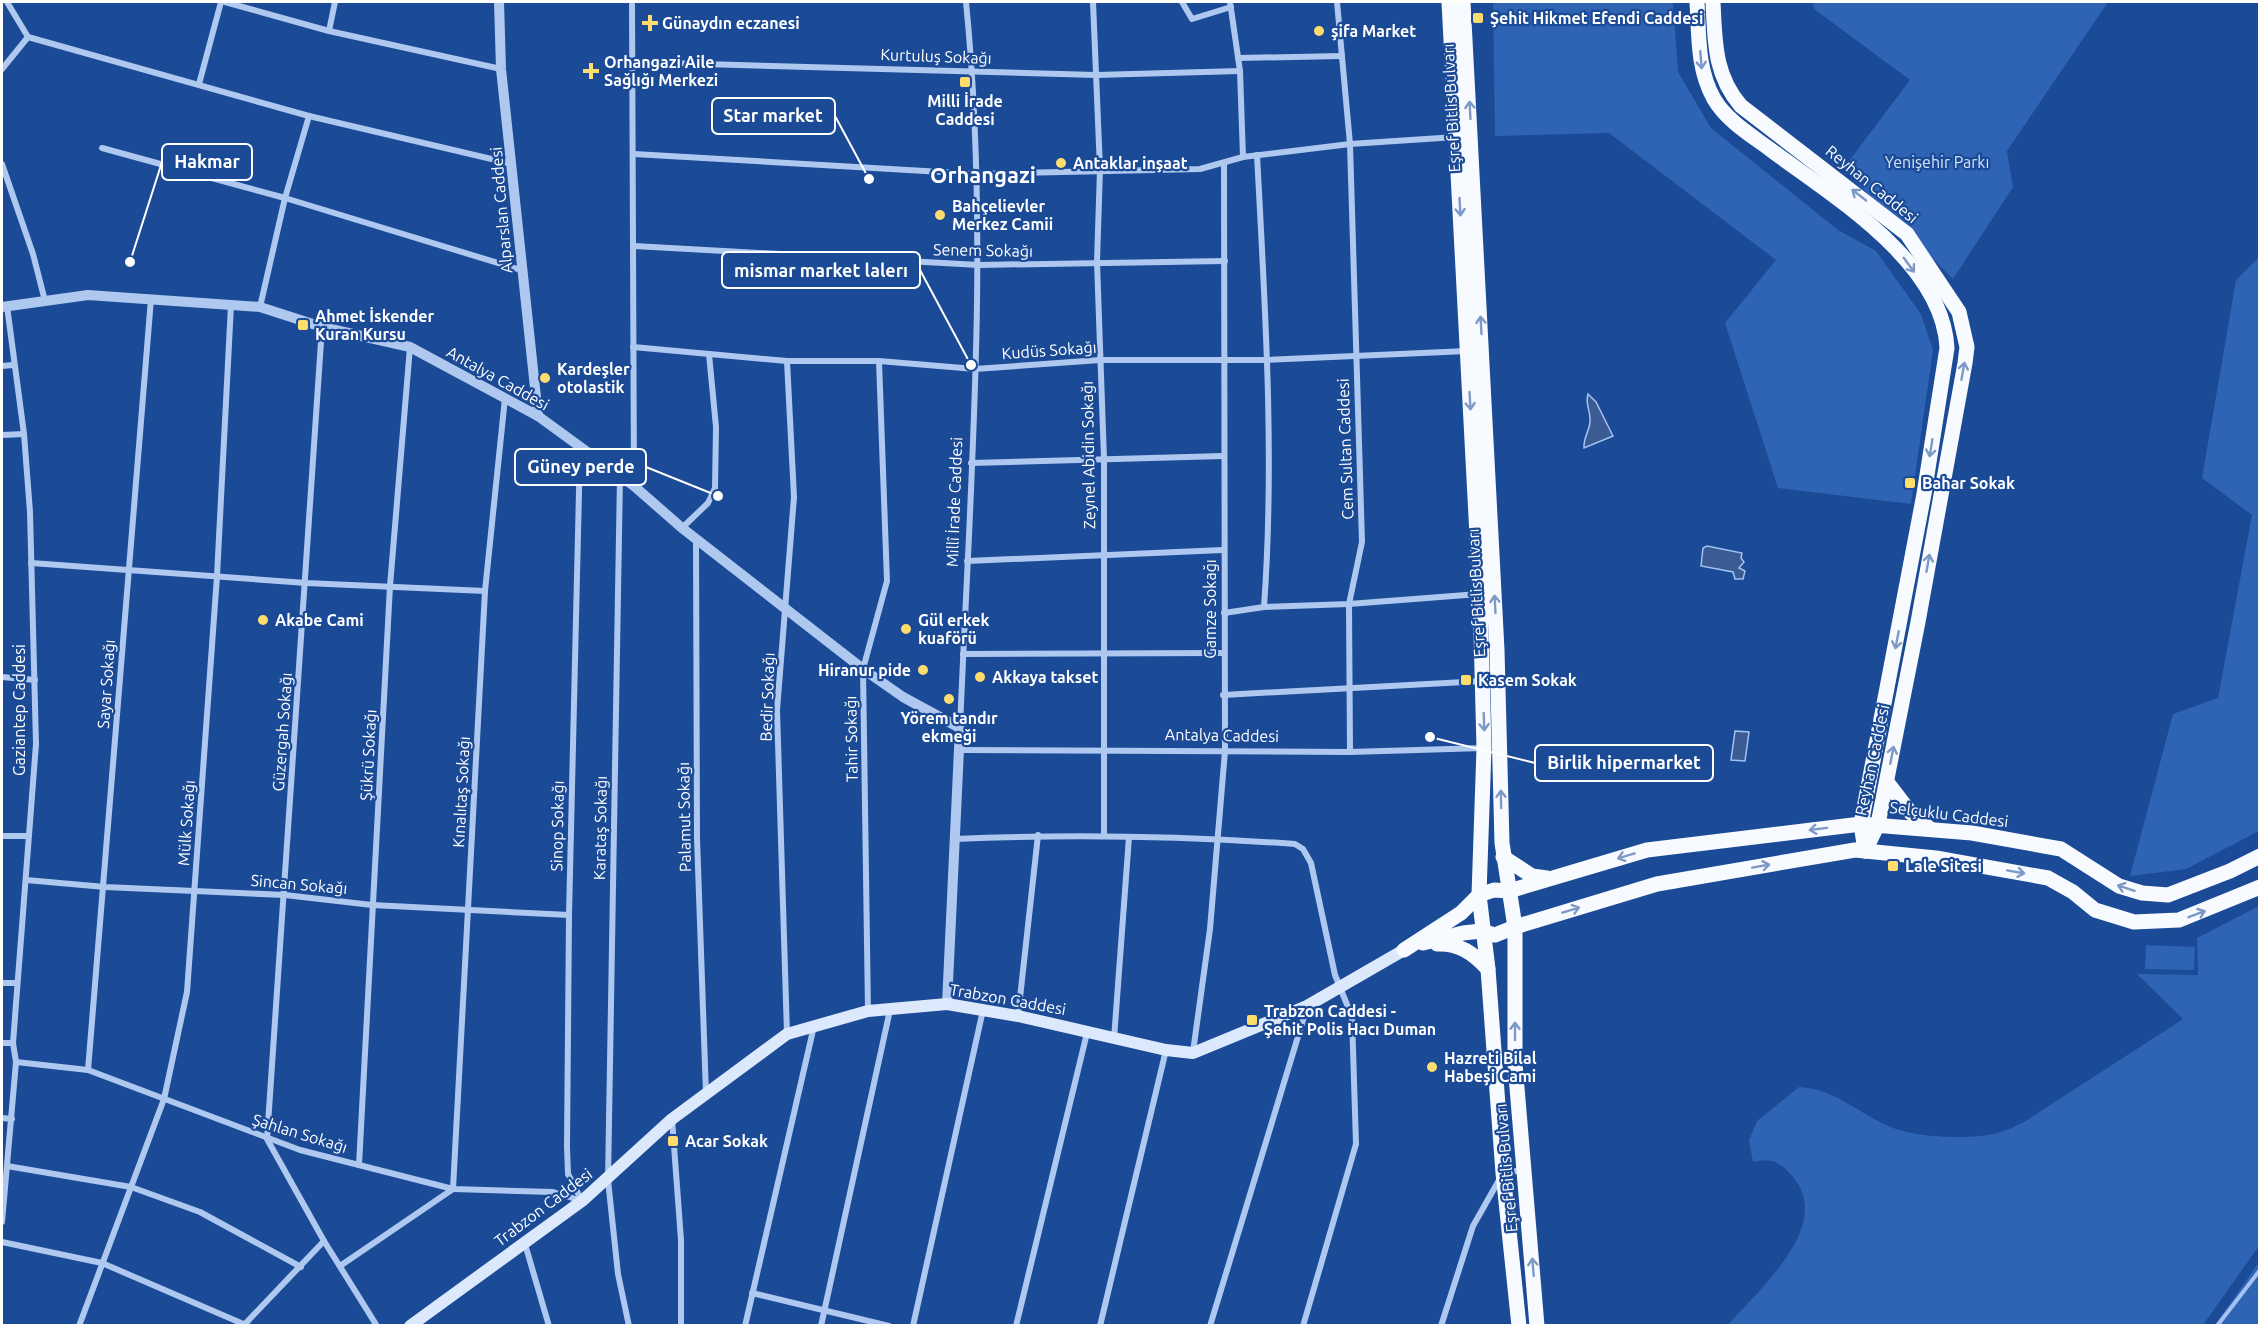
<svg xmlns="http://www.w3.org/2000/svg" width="2261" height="1327" viewBox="0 0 2261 1327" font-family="Ubuntu,sans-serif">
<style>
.green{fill:#2f63b4}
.water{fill:#3b5b93;stroke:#a1c2f2;stroke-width:1.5}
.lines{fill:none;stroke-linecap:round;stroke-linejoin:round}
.stream{stroke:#a1c2f2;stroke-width:4}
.minor{stroke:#aec8f0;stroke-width:6}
.tertiary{stroke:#aec8f0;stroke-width:10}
.secondary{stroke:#dce8fb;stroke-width:12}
.primary{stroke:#f7faff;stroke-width:15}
.oneway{stroke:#7e99c5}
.poi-dot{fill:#ffdd6d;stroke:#1b4a96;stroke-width:2}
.labels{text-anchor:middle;stroke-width:4.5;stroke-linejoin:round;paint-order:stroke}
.poi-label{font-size:16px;font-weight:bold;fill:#fff;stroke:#1b4a96;text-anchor:start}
.street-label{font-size:16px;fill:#fff;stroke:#1b4a96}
.park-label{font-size:16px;fill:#d5e4fb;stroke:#1b4a96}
.district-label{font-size:22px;font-weight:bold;fill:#fff;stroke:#1b4a96}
.leader{fill:none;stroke:#fff;stroke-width:2}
.callout-dot{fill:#fff;stroke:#1b4a96;stroke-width:2}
.callout{fill:#1b4a96;stroke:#fff;stroke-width:2}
.callout-label{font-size:18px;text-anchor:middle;font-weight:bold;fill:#fff}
</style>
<rect width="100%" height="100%" fill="#1b4a96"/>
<g class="green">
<polygon points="1493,2 1673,2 1678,72 1711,128 1838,230 1876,251 1921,314 1933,350 1911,504 1778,488 1725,323 1776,260 1609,133 1495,136"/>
<polygon points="1813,2 2108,2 2007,151 2013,187 1953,279 1843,169 1910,80 1814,9"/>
<polygon points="2259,257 2259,831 2186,869 2130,876 2173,714 2218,698 2252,515 2202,478 2236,280"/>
<path d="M 2259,906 L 2259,1246 L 2203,1325 L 1728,1325 C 1758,1290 1834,1226 1793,1177 C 1780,1162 1773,1158 1753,1162 L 1749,1140 L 1757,1121 L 1799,1087 C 1833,1088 1857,1112 1888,1126 C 1914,1138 1971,1140 1998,1133 C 2007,1130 2016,1126 2024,1122 L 2183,1019 L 2137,974 L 2198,975 L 2197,938 Z"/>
<polygon points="2146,945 2195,947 2194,970 2145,969"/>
<polygon points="2259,1262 2259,1325 2215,1325"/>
</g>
<g class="water">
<path d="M 1588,394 L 1596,402 L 1613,436 L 1584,448 C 1583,437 1591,429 1590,419 C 1590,409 1585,404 1588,394 Z"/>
<polygon points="1707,546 1742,553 1741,558 1744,562 1739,568 1745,571 1743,579 1735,579 1733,572 1701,566 1703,548"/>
<polygon points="1735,731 1749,732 1745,761 1731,760"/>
</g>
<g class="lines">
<polyline class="stream" points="2217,1326 2260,1270"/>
<g class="minor">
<polyline points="7,2 28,37 309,116 513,164"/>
<polyline points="225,2 329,31 501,69"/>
<polyline points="632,2 634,486"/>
<polyline points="1093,2 1100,169 1097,262 1104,459 1104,836"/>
<polyline points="1182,2 1192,19 1231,7"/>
<polyline points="1230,2 1240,71 1243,157"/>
<polyline points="1337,2 1350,144 1362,542 1349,604 1350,752"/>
<polyline points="329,31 335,2"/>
<polyline points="1238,58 1342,56"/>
<polyline points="632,62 1096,75 1240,71"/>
<polyline points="2,69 28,37"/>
<polyline points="199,84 221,2"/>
<polyline points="102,148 285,198 521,270"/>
<polyline points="634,154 976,174 1200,169 1243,157 1350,144 1456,137"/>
<path d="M 1257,155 C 1265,306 1275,456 1264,607"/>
<polyline points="2,164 33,254 45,301"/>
<polyline points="634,246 979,265 1225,261"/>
<polyline points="260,307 285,198 309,116"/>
<polyline points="322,327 267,1139 324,1241 377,1326"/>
<polyline points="633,347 787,361 879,361 975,369 1100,360 1267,360 1467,351"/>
<polyline points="2,366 13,365"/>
<polyline points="2,435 24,434"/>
<polyline points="580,449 569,915 567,1147 568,1174 582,1201"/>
<polyline points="971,463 1223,456"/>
<polyline points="620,476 608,1180 618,1274 629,1326"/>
<polyline points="682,528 708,503 715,488 716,427 709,354"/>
<polyline points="696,540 697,838 706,1094"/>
<polyline points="967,561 1223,550"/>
<polyline points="31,563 306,583 485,591"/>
<polyline points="1224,613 1264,607 1349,604 1479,594"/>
<polyline points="963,654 1223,653"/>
<polyline points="2,677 35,680"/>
<polyline points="1223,695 1483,681"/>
<path d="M 960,728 C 970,486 990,243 966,2"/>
<polyline points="959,750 1350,752 1484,748"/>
<polyline points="2,836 27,836"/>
<path d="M 955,839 C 1068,834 1182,836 1295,844 L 1303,849 L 1311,863 L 1335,975 L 1352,1017 L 1356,1144 L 1303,1326"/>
<polyline points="26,880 105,887 285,895 372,905 569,915"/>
<polyline points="2,983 17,983"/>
<polyline points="868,1011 863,669 887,581 879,361"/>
<polyline points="1018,1016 1038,835"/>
<polyline points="787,1034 777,710 794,497 787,361"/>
<polyline points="1114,1039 1129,837"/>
<polyline points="2,1043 13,1043"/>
<polyline points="1193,1052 1210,929 1225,751 1224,164"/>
<polyline points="16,1062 88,1070 300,1150 453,1189 553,1192 582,1201"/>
<polyline points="88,1070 151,299"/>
<polyline points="2,1118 12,1119"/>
<polyline points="672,1119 681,1240 681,1326"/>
<polyline points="359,1165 390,586 410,347"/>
<polyline points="7,1166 131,1187 200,1212 301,1267"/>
<polyline points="2,1222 16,1062 13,1043 36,744 30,512 24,434 7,306"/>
<polyline points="2,1242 102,1263 248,1326"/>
<polyline points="525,1244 549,1326"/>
<polyline points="340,1266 453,1189 485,591 505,398"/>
<polyline points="752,1293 889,1326"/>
<polyline points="244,1325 324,1241"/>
<polyline points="79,1326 164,1099 187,992 217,576 231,305"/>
<polyline points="745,1326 814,1026"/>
<polyline points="821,1326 890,1010"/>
<polyline points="913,1326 983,1010"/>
<polyline points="1016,1326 1087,1033"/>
<polyline points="1100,1326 1166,1050"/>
<polyline points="1210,1326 1307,1007"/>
<polyline points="1441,1326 1473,1226 1503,1173 1523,1170"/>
</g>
<g class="tertiary">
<polyline points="499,2 501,69 538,416"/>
<polyline points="2,307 88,295 260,307 322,327 410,347 538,416 634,486 682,528 863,669 903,697 960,728 947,1004"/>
</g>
<polyline class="secondary" points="410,1326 582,1201 672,1119 787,1034 868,1011 947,1004 1018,1016 1166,1050 1193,1053 1307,1006 1404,950"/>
<g class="primary">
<polyline points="1449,2 1480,593 1484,748 1479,895 1488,969 1503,1173 1519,1326"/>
<polyline points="1463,2 1497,650 1502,843 1515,927 1515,1064 1537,1326"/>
<path d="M 1697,2 C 1699,35 1697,69 1714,99 C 1727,121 1751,135 1771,150 C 1834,197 1943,262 1947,348 L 1924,494 L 1861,824 L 1865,851"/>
<path d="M 1713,2 C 1715,41 1714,75 1741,106 L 1907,234 L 1959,312 L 1967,347 L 1965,363 L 1918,622 L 1878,824 L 1865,851"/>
<polyline points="1887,782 1910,812 1930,829"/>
<polyline points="1503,857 1532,876 1547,878"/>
<polyline points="1423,943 1463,933 1481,931 1495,935 1515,927 1657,884 1855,850 1936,858 2048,878 2073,892 2095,910 2134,922 2179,920 2260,887"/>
<path d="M 1437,944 C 1459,943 1473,953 1488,969"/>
<polyline points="1404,950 1461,913 1479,895 1494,890 1509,891 1647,850 1861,824 1972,833 2061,849 2119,886 2142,893 2168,895 2230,871 2260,856"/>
</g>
</g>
<defs><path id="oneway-shaft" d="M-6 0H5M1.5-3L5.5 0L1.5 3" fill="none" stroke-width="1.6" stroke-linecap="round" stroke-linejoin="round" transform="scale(1.5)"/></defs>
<g class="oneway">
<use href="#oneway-shaft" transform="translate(1701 60) rotate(85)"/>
<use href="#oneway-shaft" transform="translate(1470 110) rotate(-93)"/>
<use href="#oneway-shaft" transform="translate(1859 195) rotate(-142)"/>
<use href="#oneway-shaft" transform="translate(1460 207) rotate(87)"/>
<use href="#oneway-shaft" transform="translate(1909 265) rotate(54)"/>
<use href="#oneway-shaft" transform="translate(1481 325) rotate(-93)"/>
<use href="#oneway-shaft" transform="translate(1963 371) rotate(-80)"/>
<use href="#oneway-shaft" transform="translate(1470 401) rotate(87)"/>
<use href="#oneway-shaft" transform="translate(1931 448) rotate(99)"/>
<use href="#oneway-shaft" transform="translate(1928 563) rotate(-80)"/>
<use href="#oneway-shaft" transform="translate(1495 604) rotate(-93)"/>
<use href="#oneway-shaft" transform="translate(1897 640) rotate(101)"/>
<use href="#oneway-shaft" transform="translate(1484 722) rotate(88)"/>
<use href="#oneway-shaft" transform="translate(1892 755) rotate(-79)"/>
<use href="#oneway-shaft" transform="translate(1501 799) rotate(-91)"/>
<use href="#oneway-shaft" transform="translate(1818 829) rotate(173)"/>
<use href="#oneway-shaft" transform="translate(1626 856) rotate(163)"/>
<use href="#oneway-shaft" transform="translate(1761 866) rotate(-10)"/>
<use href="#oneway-shaft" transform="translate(2016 872) rotate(10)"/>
<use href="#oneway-shaft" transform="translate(2126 888) rotate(-162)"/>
<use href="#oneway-shaft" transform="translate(1571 910) rotate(-17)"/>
<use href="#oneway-shaft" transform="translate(2197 914) rotate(-21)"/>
<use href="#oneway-shaft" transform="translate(1515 1031) rotate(-90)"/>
<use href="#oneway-shaft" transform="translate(1533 1267) rotate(-95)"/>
</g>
<g class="poi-dot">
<rect x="1472" y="12" width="12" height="12" rx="3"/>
<path d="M647 14h6v6h6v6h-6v6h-6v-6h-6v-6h6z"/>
<circle cx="1319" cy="31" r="6"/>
<path d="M588 62h6v6h6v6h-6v6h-6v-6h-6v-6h6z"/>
<rect x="959" y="76" width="12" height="12" rx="3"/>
<circle cx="1061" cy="163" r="6"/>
<circle cx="940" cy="215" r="6"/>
<rect x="297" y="319" width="12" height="12" rx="3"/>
<circle cx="545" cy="378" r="6"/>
<rect x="1904" y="477" width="12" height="12" rx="3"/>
<circle cx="263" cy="620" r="6"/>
<circle cx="906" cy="629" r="6"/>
<circle cx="923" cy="670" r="6"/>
<circle cx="980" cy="677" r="6"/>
<rect x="1460" y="674" width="12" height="12" rx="3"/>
<circle cx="949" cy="699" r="6"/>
<rect x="1887" y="860" width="12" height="12" rx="3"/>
<rect x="1246" y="1014" width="12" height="12" rx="3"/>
<circle cx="1432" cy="1067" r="6"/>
<rect x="667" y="1135" width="12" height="12" rx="3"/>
</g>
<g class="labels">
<g class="poi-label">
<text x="1490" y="24">Şehit Hikmet Efendi Caddesi</text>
<text x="662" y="29">Günaydın eczanesi</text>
<text x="1331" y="37">şifa Market</text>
<text x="604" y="68">Orhangazi Aile<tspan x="604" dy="18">Sağlığı Merkezi</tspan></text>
<text x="965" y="107" text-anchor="middle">Milli İrade<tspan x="965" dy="18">Caddesi</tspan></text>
<text x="1073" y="169">Antaklar inşaat</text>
<text x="952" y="212">Bahçelievler<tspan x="952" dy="18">Merkez Camii</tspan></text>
<text x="315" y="322">Ahmet İskender<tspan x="315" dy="18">Kuran Kursu</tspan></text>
<text x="557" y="375">Kardeşler<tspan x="557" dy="18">otolastik</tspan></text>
<text x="1922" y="489">Bahar Sokak</text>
<text x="275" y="626">Akabe Cami</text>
<text x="918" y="626">Gül erkek<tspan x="918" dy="18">kuaförü</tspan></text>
<text x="911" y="676" text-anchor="end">Hiranur pide</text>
<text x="992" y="683">Akkaya takset</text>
<text x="1478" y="686">Kasem Sokak</text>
<text x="949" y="724" text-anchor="middle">Yörem tandır<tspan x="949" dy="18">ekmeği</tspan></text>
<text x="1905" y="872">Lale Sitesi</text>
<text x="1264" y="1017">Trabzon Caddesi -<tspan x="1264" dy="18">Şehit Polis Hacı Duman</tspan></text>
<text x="1444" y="1064">Hazreti Bilal<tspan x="1444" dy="18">Habeşi Cami</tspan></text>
<text x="685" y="1147">Acar Sokak</text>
</g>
<g class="street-label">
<text transform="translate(936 56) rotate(2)" y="6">Kurtuluş Sokağı</text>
<text transform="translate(1451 108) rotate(-93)" y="6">Eşref Bitlis Bulvarı</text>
<text transform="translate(1872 184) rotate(39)" y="6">Reyhan Caddesi</text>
<text transform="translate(501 210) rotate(-95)" y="6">Alparslan Caddesi</text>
<text transform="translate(983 250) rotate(1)" y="6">Senem Sokağı</text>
<text transform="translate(1049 350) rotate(-4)" y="6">Kudüs Sokağı</text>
<text transform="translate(498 378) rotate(29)" y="6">Antalya Caddesi</text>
<text transform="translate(1345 449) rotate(-92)" y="6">Cem Sultan Caddesi</text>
<text transform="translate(1088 455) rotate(-91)" y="6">Zeynel Abidin Sokağı</text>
<text transform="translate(954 502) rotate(-88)" y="6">Millî İrade Caddesi</text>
<text transform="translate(1476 593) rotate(-93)" y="6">Eşref Bitlis Bulvarı</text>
<text transform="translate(1210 609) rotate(-90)" y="6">Gamze Sokağı</text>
<text transform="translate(106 684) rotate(-86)" y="6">Sayar Sokağı</text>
<text transform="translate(767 697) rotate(-88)" y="6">Bedir Sokağı</text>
<text transform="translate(19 710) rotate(-90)" y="6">Gaziantep Caddesi</text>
<text transform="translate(282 732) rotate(-86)" y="6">Güzergah Sokağı</text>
<text transform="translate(1222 735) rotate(1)" y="6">Antalya Caddesi</text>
<text transform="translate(851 739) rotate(-91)" y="6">Tahir Sokağı</text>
<text transform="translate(368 755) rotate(-87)" y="6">Şükrü Sokağı</text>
<text transform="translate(1872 760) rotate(-78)" y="6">Reyhan Caddesi</text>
<text transform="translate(461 792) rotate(-87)" y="6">Kınalıtaş Sokağı</text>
<text transform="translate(1949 814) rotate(7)" y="6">Selçuklu Caddesi</text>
<text transform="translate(684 817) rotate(-91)" y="6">Palamut Sokağı</text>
<text transform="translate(186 823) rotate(-86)" y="6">Mülk Sokağı</text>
<text transform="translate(557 826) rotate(-89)" y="6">Sinop Sokağı</text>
<text transform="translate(600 828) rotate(-89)" y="6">Karataş Sokağı</text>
<text transform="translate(299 884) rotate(5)" y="6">Sincan Sokağı</text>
<text transform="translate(1008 999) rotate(10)" y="6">Trabzon Caddesi</text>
<text transform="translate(300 1133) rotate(17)" y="6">Şahlan Sokağı</text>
<text transform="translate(1506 1168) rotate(-95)" y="6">Eşref Bitlis Bulvarı</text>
<text transform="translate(543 1207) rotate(-37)" y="6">Trabzon Caddesi</text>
</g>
<g class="park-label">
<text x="1937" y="168">Yenişehir Parkı</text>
</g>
<g class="district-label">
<text x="983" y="183">Orhangazi</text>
</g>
</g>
<path class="leader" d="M869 179L835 116M130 262L162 162M971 365L920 270M718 496L646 467M1430 737L1535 763"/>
<g class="callout-dot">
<circle cx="869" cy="179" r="6"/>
<circle cx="130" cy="262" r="6"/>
<circle cx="971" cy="365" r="6"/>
<circle cx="718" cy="496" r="6"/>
<circle cx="1430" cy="737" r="6"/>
</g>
<g class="callout">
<rect x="712" y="98" width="123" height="36" rx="6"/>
<rect x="162" y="144" width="90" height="36" rx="6"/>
<rect x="722" y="252" width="198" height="36" rx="6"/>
<rect x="515" y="449" width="131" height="36" rx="6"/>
<rect x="1535" y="745" width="178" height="36" rx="6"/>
</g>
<g class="callout-label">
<text x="773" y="122">Star market</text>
<text x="207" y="168">Hakmar</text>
<text x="821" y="277">mismar market lalerı</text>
<text x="581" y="473">Güney perde</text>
<text x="1624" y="769">Birlik hipermarket</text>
</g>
<rect width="2261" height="1327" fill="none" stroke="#ffffff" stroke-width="6"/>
</svg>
